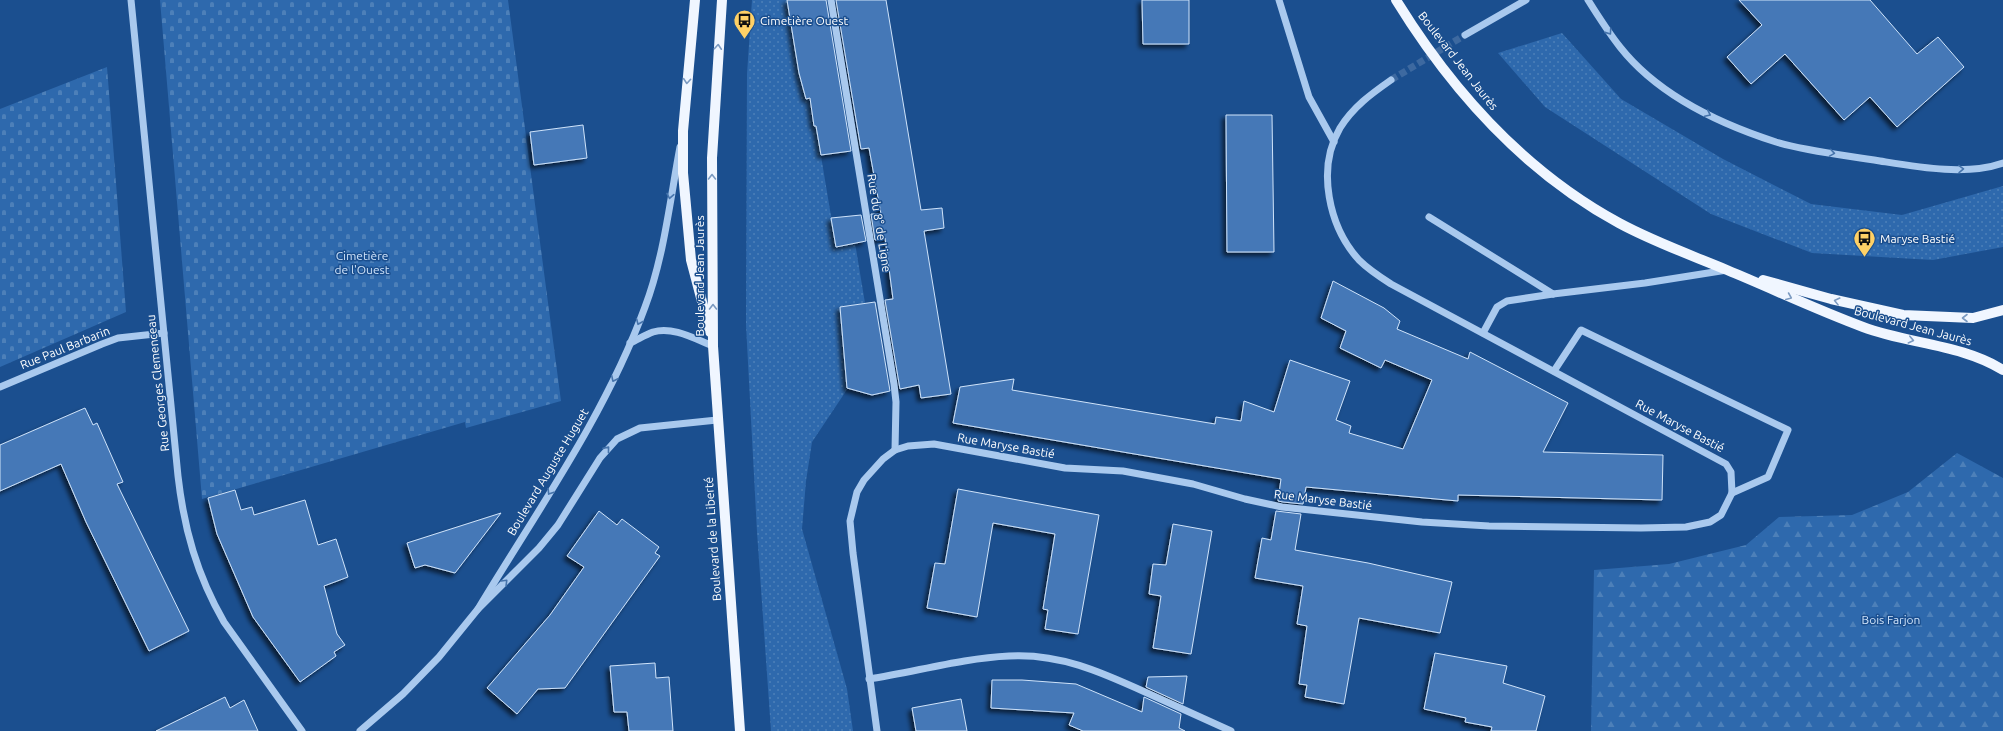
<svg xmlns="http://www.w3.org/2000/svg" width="2003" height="731" viewBox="0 0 2003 731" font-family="Ubuntu,sans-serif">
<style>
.grass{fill:url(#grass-dots)}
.forest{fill:url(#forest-firs)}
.cemetery{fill:url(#cemetery-stones)}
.building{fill:#4478b7;stroke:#cfe3fa;filter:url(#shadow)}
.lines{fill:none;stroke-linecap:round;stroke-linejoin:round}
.minor-tunnel{stroke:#3d69a0;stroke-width:7;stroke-dasharray:7 3.5;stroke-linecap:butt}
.minor{stroke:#a9c9ee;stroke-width:7}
.major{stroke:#f0f6ff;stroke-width:10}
.oneway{stroke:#4674ac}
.oneway2{stroke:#7b9ac1}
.labels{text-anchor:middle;stroke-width:3;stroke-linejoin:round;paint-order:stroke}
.poi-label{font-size:12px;fill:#fff;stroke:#1b4f8f;text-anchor:start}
.street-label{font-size:12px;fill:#fff;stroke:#1b4f8f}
.park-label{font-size:12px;fill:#cfe3fa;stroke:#1b4f8f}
</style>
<defs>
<pattern id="grass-dots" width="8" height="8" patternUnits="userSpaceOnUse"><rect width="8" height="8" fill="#2e69ad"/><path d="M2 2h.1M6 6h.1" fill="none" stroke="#4d80b9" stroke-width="1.8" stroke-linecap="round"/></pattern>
<pattern id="forest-firs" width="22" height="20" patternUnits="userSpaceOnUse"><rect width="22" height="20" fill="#2e69ad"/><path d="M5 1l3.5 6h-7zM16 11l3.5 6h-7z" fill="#4d80b9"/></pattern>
<pattern id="cemetery-stones" width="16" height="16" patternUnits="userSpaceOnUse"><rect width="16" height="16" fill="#2e69ad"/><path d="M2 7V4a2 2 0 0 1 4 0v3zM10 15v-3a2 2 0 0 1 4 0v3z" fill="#4d80b9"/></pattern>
<filter id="shadow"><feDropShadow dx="-3.5" dy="3.5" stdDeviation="2" flood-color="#0009"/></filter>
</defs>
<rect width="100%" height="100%" fill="#1b4f8f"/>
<g class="grass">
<polygon points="752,0 787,0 798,66 806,99 809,99 813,125 816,126 836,246 855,243 865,303 840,308 848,388 812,442 806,481 802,529 847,689 853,731 771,731 757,532 746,325 747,74"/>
<polygon points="1562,33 1621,99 1723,159 1811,204 1902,215 2003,186 2003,247 1933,260 1812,253 1711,214 1545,107 1498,53"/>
</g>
<polygon class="forest" points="1957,453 2003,478 2003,731 1591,731 1594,570 1669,564 1746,545 1779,517 1852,515 1908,492"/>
<g class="cemetery">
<polygon points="160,0 508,0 561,401 466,428 465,422 202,499"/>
<polygon points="107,67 126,312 0,367 0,109"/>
</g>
<g class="building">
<polygon points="787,0 826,0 851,151 821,155 816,126 814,126 810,98 806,99 799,73"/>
<polygon points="836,0 886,0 921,210 942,208 944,228 924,231 951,394 921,398 919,385 900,389 885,300 893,299 885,238 875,240 871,214 881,214 869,148 861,149"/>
<polygon points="1142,0 1189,0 1189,44 1143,44"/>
<polygon points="1739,0 1870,0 1917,54 1938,37 1964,67 1897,127 1870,97 1844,120 1785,54 1751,84 1727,57 1762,25"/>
<polygon points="1226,115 1272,115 1274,252 1227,252"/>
<polygon points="583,125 587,158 534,165 530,132"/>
<polygon points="861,215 866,241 836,247 831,218"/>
<polygon points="1333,281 1384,308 1400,321 1397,329 1468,359 1470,352 1568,403 1543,452 1663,455 1662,500 1458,495 1458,501 1306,487 1303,504 1283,502 1278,501 1281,479 953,423 960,387 1014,379 1012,390 1215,424 1216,417 1241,421 1244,401 1274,412 1290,360 1350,381 1336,420 1351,426 1349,433 1403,449 1432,380 1385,360 1381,368 1340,348 1346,331 1321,318"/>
<polygon points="875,302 890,391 872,395 847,388 840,307"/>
<polygon points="85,408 93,425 97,423 123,482 117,484 189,631 149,651 86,522 61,464 0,491 0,445"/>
<polygon points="958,489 1099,515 1078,634 1045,629 1048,610 1043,609 1055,534 993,523 977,617 927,608 935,563 945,564"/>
<polygon points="235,490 241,510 252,507 254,515 305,500 318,545 336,539 348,577 324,586 337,634 345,645 334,652 336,656 300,682 253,617 217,534 208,498"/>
<polygon points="599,511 617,525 622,519 659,547 655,553 660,556 565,688 538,689 517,714 487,688 550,615 584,567 567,556"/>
<polygon points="1276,511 1301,514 1295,550 1368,563 1452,582 1440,633 1359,618 1344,704 1305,697 1307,685 1299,684 1307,626 1297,624 1303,586 1255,578 1262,538 1271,540"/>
<polygon points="501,513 455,573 425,565 415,568 407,543"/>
<polygon points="1173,524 1212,531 1191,654 1153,648 1161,596 1149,594 1153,564 1166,565"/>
<polygon points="1435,653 1507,666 1503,683 1545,696 1536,731 1491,731 1492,727 1465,722 1466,718 1424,709"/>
<polygon points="655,663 656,678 669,677 673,731 629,731 627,712 614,712 610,666"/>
<polygon points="1187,676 1183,704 1146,687 1148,677"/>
<polygon points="992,680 1022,680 1076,684 1142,712 1144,697 1181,714 1179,728 1185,731 1083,731 1069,725 1074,713 991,708"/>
<polygon points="225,697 230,708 244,700 258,731 156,731"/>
<polygon points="961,699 967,731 916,731 912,708"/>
</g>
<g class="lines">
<polyline class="minor-tunnel" points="1391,80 1465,35"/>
<g class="minor">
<path d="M 131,0 L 178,476 C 184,529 197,575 224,622 L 302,731"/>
<polyline points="831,0 894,384 896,402 895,450"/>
<polyline points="1279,0 1309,97 1334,142"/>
<path d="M 1588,0 C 1598,16 1608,32 1620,47 C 1657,94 1720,124 1776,142 C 1810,152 1845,155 1880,161 C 1917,167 1966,176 2003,163"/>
<polyline points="1465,35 1526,0"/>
<polyline points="1429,217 1553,294"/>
<polyline points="1483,333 1497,307 1507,301 1553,294 1645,283 1727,270"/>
<path d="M 630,343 C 637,340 645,335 653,332 C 673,326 695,339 713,346"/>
<polyline points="1554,371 1581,330 1788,430 1768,477 1732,493"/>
<polyline points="0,387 102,344 118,338 164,333"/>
<path d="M 478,609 C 537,511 605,416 645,307 C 664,257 670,200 680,147"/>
<path d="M 869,679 C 915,672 963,658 1009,656 C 1059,653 1101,672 1145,692 C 1174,705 1202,718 1231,731"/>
<polyline points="360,731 403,694 439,657 478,609 539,548 558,525 600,458 617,439 640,428 717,420"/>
<path d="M 877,731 L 853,553 L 850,521 L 857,492 L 864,480 L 883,459 L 895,450 L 908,446 L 934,444 L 1065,468 L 1123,471 L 1193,484 L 1245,499 L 1282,507 L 1422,522 L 1489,526 L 1641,528 L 1686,527 L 1710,522 L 1721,515 L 1732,493 L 1731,472 L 1726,464 L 1391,284 C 1380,277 1368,269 1359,260 C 1329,227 1316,169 1340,128 C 1353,107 1371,94 1391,80"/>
</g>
<g class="major">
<polyline points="695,0 683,131 683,173 691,260 710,332"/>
<polyline points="722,0 712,158 713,346 740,731"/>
<path d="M 1396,0 C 1452,91 1525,172 1619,223 C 1654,242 1691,255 1727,270 C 1773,289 1817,310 1863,327 C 1908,344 1961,344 2003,370"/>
<polyline points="1763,280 1831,299 1903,315 1973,318 2003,310"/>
</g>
</g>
<defs><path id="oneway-chevron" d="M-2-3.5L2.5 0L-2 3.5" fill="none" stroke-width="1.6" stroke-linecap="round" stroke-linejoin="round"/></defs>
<g class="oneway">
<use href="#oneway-chevron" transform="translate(1609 32) rotate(55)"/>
<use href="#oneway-chevron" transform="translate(1708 114) rotate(25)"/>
<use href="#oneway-chevron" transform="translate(1832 153) rotate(9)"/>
<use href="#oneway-chevron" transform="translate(1961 169) rotate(-1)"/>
<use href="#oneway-chevron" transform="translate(670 196) rotate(101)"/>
<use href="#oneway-chevron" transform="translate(639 322) rotate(113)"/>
<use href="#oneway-chevron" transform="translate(614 379) rotate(116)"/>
<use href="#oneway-chevron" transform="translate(607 449) rotate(-51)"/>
<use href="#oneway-chevron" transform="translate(550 492) rotate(122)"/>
<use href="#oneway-chevron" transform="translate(505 582) rotate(-45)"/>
</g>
<g class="oneway2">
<use href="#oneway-chevron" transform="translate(718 47) rotate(-86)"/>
<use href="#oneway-chevron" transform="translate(687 81) rotate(95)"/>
<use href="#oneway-chevron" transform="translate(712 177) rotate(-90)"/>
<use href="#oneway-chevron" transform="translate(1789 297) rotate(23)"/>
<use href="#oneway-chevron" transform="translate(1837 301) rotate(-166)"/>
<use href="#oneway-chevron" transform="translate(713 307) rotate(-90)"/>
<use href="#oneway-chevron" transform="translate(1965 318) rotate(180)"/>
<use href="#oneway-chevron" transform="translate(1911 340) rotate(13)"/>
</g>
<defs>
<symbol id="bus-pin" viewBox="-11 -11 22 30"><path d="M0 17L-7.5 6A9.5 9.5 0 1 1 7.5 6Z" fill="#ffd166" stroke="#1b4f8f"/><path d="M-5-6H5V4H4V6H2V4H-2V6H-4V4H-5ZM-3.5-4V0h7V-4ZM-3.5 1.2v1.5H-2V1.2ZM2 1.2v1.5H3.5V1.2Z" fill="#111"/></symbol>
</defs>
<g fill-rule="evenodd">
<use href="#bus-pin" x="732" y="8" width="25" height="34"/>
<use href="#bus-pin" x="1852" y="226" width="25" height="34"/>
</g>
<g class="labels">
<g class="poi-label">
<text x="760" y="25">Cimetière Ouest</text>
<text x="1880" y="243">Maryse Bastié</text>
</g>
<g class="street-label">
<text transform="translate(1458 61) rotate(52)" y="4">Boulevard Jean Jaurès</text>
<text transform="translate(879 223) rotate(81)" y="4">Rue du 8° de Ligne</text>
<text transform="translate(700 276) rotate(-90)" y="4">Boulevard Jean Jaurès</text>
<text transform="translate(1913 326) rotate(15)" y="4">Boulevard Jean Jaurès</text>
<text transform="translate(65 348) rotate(-22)" y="4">Rue Paul Barbarin</text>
<text transform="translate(158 383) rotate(-96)" y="4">Rue Georges Clemenceau</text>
<text transform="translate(1680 426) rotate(28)" y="4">Rue Maryse Bastié</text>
<text transform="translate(1006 446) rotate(10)" y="4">Rue Maryse Bastié</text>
<text transform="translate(548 472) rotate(-59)" y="4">Boulevard Auguste Huguet</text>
<text transform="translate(1323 500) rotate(7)" y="4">Rue Maryse Bastié</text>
<text transform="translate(713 539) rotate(-94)" y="4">Boulevard de la Liberté</text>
</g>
<g class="park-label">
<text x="362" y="260">Cimetière<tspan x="362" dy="14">de l'Ouest</tspan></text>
<text x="1891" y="624">Bois Farjon</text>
</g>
</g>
</svg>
